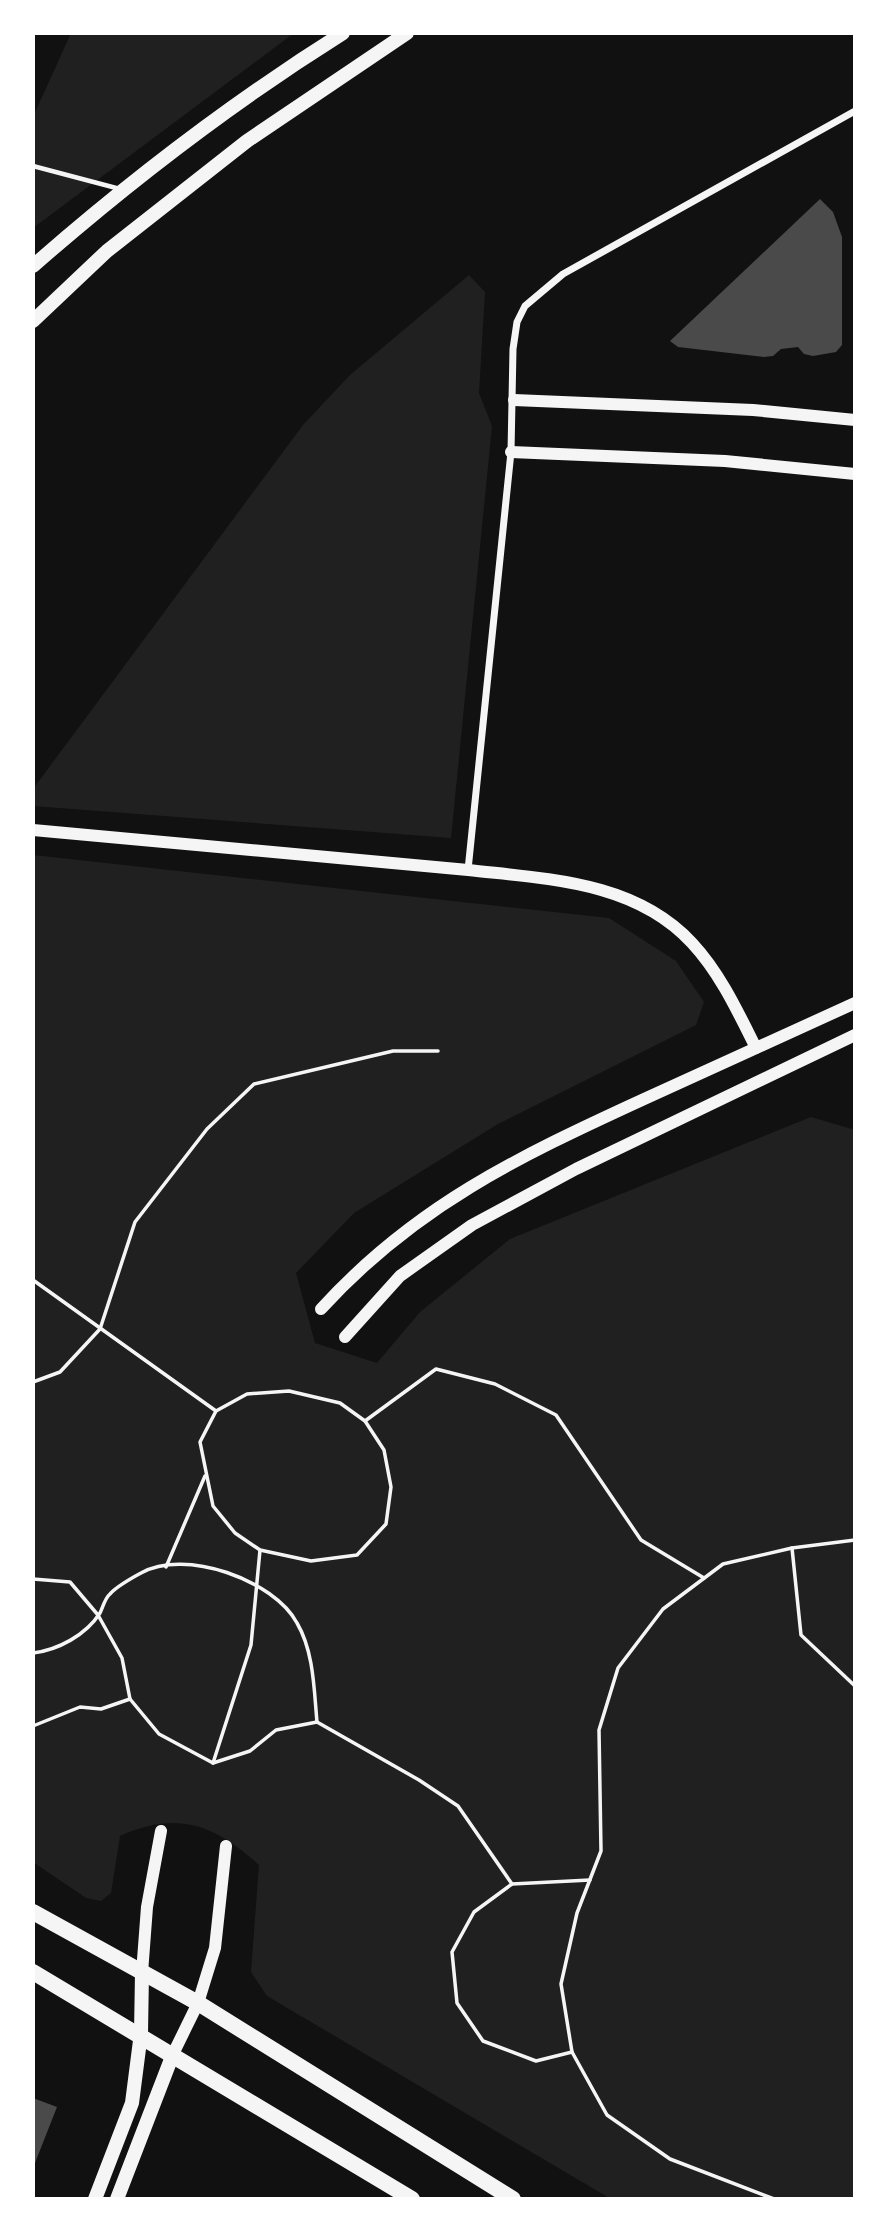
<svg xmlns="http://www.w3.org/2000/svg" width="888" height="2232" viewBox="0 0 888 2232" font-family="Raleway,sans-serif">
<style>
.green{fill:#202020}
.building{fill:#4a4a4a}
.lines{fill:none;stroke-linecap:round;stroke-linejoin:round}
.path{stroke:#f5f5f5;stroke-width:3.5}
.service{stroke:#f5f5f5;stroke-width:4.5}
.minor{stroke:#f5f5f5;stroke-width:7}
.tertiary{stroke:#f5f5f5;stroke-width:12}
.secondary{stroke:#f5f5f5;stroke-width:14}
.primary{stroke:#f5f5f5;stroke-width:14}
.trunk{stroke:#f5f5f5;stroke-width:16}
</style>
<rect width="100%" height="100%" fill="#111"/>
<g class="green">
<polygon points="71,33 294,33 33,228 33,117"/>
<polygon points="469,275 485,292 479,393 492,426 451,838 33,806 33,789 303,425 350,375"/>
<path d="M 33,855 L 609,918 L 676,961 L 704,1002 L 696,1025 L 498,1124 L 354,1213 L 296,1273 L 315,1343 L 377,1363 L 420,1312 L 510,1239 L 811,1117 L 855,1130 L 855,2199 L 611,2199 L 267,1996 L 251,1972 L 259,1865 C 215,1825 178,1810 120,1836 L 111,1893 L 101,1901 L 86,1898 L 33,1862 Z"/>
</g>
<g class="building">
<polygon points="820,199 833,212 842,237 842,345 836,352 813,356 804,354 798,347 781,349 773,356 764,357 678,347 670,341"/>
<polygon points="33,2098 57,2107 33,2168"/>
</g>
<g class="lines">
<g class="path">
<polyline points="33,1280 216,1411"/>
<polyline points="33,1382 60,1372 100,1329 135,1222 207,1129 254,1084 393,1051 438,1051"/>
<polygon points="289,1391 340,1403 365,1421 384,1450 391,1487 386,1524 357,1555 311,1561 260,1550 235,1533 213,1506 200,1442 216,1411 247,1394"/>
<polyline points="365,1421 436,1369 495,1384 556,1415 641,1540 704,1578"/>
<polyline points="792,1548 801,1635 855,1686"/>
<polyline points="166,1567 205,1476"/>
<polyline points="33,1579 70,1582 98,1615 122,1658 130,1699 159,1734 213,1763 250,1751 276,1730 317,1722 419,1780 458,1806 512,1884"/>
<path d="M 33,1653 C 58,1650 86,1635 100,1613 C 103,1607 105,1598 110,1594 C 117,1586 132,1578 141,1573 C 185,1548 274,1580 297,1623 C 314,1652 314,1690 317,1722"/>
<polyline points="33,1726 80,1707 101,1709 130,1699"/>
<polyline points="213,1763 251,1645 260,1550"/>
<polyline points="572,2052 536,2061 483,2041 457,2003 452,1952 474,1912 512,1884 590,1880"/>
<polyline points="774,2199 670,2159 607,2115 572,2052 561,1984 577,1913 601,1851 599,1730 618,1668 663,1609 723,1564 792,1548 855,1540"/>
</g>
<polyline class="service" points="33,166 120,189"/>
<polyline class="minor" points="468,870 511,452 513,349 517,322 525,306 563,274 855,111"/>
<g class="tertiary">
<polyline points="514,400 753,410 855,420"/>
<polyline points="511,452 725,461 855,474"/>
<path d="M 33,830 L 468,870 C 547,879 635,881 692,943 C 720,973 738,1012 756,1048"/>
<path d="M 321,1309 C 415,1206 518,1157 642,1100 C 713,1068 784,1035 855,1003"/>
<polyline points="345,1337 400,1276 472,1225 576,1169 855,1035"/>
<polyline points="142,1973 147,1907 161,1831"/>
<polyline points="173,2054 198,2003 215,1948 226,1846"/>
</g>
<g class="secondary">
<polyline points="95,2199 132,2103 141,2033 142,1973"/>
<polyline points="117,2199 173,2054"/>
</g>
<g class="primary">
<path d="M 33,266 C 130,181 233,102 343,33"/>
<polyline points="33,321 107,251 247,141 407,33"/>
</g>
<g class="trunk">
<polyline points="33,1912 198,2003 513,2199"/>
<polyline points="33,1972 412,2199"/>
</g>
</g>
<rect width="888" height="2232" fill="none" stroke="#ffffff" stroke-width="70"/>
</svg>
